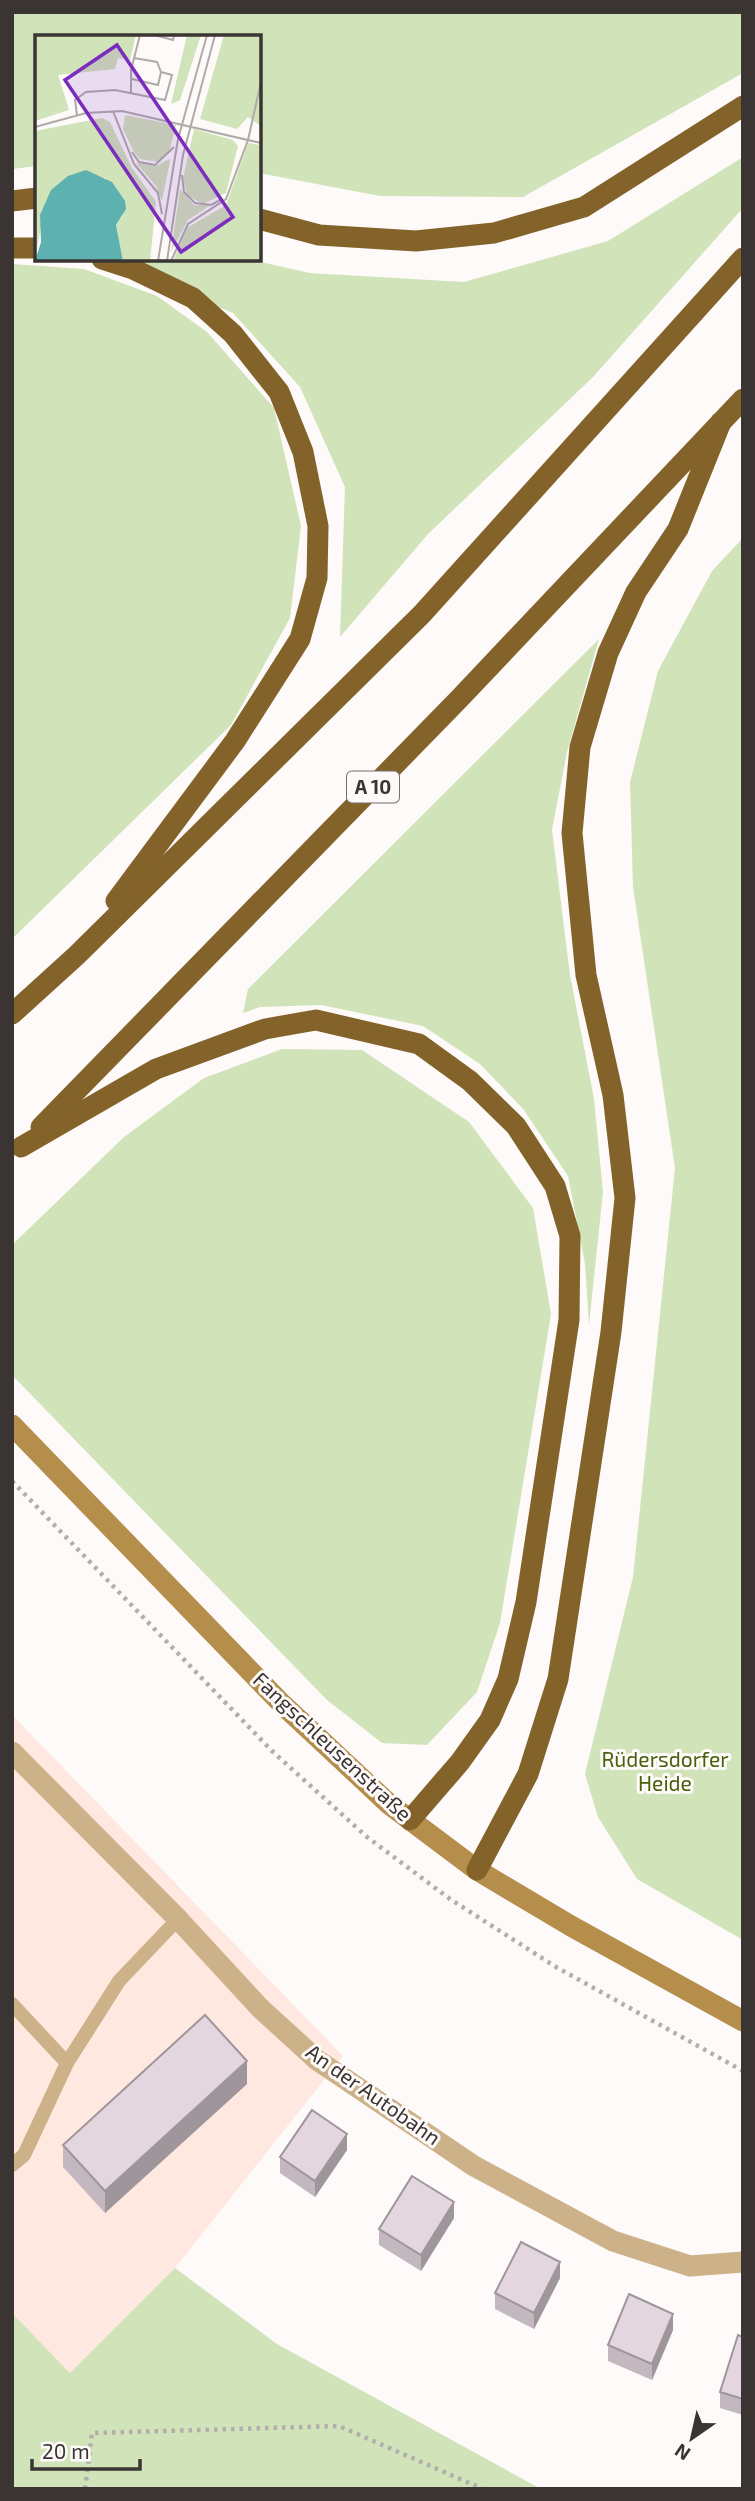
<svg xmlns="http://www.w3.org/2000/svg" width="755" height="2501" viewBox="0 0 755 2501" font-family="'Exo 2',sans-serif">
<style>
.built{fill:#ffe8e0}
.green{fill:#d1e3b9}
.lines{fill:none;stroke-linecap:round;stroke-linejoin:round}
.path{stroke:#b2aeac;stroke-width:4.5;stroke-dasharray:3.5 5;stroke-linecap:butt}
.lane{stroke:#cdb289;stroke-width:14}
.street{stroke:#cdb289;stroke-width:21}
.secondary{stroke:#b58e4c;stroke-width:21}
.highway{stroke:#83632a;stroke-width:21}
.wall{fill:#c3b8bf}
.shaded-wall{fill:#9f969b}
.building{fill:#e3d6de;stroke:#9f969b;stroke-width:2}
.labels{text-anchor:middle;stroke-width:6;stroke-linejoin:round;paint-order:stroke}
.shield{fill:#fdfaf9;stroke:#746f6e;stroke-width:2}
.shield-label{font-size:19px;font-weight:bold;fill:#3a3432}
.street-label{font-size:21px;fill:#3a3432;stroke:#fdfaf9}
.park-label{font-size:21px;fill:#47610a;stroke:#fdfaf9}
.inset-road{fill:none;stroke:#afaba9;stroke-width:2}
.view{fill:#7b2cbf;fill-opacity:0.15;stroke:#7b2cbf;stroke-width:3.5}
.inset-edge{fill:none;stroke:#3a3432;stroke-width:3.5}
</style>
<rect width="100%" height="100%" fill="#fdfaf9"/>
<polygon class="built" points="12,1715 343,2056 175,2268 70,2373 12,2313"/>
<g class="green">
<polygon points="12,12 743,12 743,73 523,197 380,196 259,173 259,37 37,37 37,166 12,169"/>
<polygon points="743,157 743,208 593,377 428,534 340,637 345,487 300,387 233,313 102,259 247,259 310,273 464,282 608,241"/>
<polygon points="12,264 84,269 157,296 207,332 274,408 301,526 290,618 231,725 12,939"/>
<polygon points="743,538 743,1940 637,1879 598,1817 585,1774 633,1577 675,1168 633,887 630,782 658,671 712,571"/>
<polygon points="599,639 567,752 552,830 570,975 594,1099 603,1192 589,1325 585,1264 568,1176 524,1110 480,1064 423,1026 321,1005 260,1007 243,1013 248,989"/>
<polygon points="282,1049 362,1050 469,1122 533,1208 551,1314 500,1623 477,1692 427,1745 382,1743 327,1700 12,1375 12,1245 124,1137 204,1078"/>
<polygon points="175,2268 277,2344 541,2489 12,2489 12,2313 70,2373"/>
</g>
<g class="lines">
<g class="path">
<polyline points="12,1481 272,1751 367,1837 450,1899 556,1967 743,2071"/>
<polyline points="85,2489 92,2433 339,2426 483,2489"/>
</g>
<g class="lane">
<polyline points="12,2004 67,2063"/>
<polyline points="12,2165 24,2155 67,2063 119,1981 178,1919"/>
</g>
<polyline class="street" points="12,1752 178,1919 260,2008 317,2060 474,2166 613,2241 690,2266 743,2262"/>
<polyline class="secondary" points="12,1425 282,1704 389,1804 477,1870 571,1926 743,2021"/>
<g class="highway">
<polyline points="12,201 37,198"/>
<polyline points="259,219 319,235 416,241 494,233 584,207 743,106"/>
<polyline points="12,248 37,248"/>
<polyline points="102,259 133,269 193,298 233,334 279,392 303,452 318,526 317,578 300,639 235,741 116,901"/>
<polyline points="12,1014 77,955 422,614 743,258"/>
<polyline points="41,1127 459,699 743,399"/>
<polyline points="21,1147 156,1069 265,1029 316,1020 419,1044 470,1081 516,1126 555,1186 570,1236 569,1320 526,1602 508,1679 490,1720 460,1762 410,1820"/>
<polyline points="477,1870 528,1774 558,1679 611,1332 625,1198 613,1095 586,975 572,833 580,747 608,653 636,592 678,529 721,422"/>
</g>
</g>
<g class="wall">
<polygon points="247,2084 105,2213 63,2167 63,2145"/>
<polygon points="347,2150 315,2197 280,2173 280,2157"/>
<polygon points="454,2218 421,2271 379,2245 379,2229"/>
<polygon points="560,2278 534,2329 495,2309 495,2293"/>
<polygon points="673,2330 652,2380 608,2361 608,2345"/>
<polygon points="743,2337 743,2415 720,2408 720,2392"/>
</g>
<g class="shaded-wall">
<polygon points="247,2061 247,2084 105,2213 105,2191"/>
<polygon points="347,2134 347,2150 315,2197 315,2181"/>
<polygon points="454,2202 454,2218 421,2271 421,2255"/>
<polygon points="560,2262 560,2278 534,2329 534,2313"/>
<polygon points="673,2314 673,2330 652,2380 652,2364"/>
</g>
<g class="building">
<polygon points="205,2015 247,2061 105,2191 63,2145"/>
<polygon points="312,2110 347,2134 315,2181 280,2157"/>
<polygon points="412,2176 454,2202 421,2255 379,2229"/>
<polygon points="521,2242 560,2262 534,2313 495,2293"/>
<polygon points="629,2294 673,2314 652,2364 608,2345"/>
<polygon points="738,2335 743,2337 743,2399 720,2392"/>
</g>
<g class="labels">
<rect class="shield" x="347" y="771.5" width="52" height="31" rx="5"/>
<g class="shield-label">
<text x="373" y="794">A 10</text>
</g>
<g class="street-label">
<text transform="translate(332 1747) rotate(43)" y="7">Fangschleusenstraße</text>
<text transform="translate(373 2095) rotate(35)" y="7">An der Autobahn</text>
</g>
<g class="park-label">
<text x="665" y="1767">Rüdersdorfer<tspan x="665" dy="24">Heide</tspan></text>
</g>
</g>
<g transform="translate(35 35)">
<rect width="226" height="226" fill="#fdfaf9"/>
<path d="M 0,0 L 101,0 L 95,25 L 83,23 L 80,34 L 23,40 L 34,75 L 0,86 ZM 152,0 L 166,0 L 145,65 L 136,69 ZM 189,0 L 226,0 L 226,91 L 213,82 L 202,94 L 165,84 ZM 90,80 L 141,90 L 134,118 L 124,127 L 105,124 L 99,117 L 88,94 ZM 67,83 L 75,87 L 97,133 L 121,167 L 115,226 L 88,226 L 81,190 L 88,180 L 71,143 L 62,141 L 11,166 L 0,223 L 0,96 ZM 159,94 L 198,105 L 203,111 L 191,158 L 168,169 L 152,160 L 148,143 ZM 213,108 L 226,110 L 226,226 L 138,226 L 152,193 L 191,170 ZM 134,124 L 135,126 L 127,166 L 121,151 L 101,128 L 121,131 ZM 145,154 L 159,170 L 176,170 L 153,185 L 136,217 Z" fill="#d1e3b9"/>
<path d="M 51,135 L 77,147 L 90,166 L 91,174 L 81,190 L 88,226 L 0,226 L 6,207 L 5,180 L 16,155 L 33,141 Z" fill="#5eb1b1"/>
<path class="inset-road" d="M 119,0 L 138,5 L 139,0M 97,44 L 123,50 L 126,37 L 122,27 L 99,23M 96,59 L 96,35 L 105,0M 78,76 L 99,129 L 123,158 L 127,179M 42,80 L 40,65 L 51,57 L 80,55 L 130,65 L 137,40 L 126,37M 0,92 L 51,78 L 87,76 L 226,108M 213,105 L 226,47M 97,117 L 104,127 L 120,130 L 139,112M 147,140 L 149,157 L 160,168 L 176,170 L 187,164M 123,226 L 143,104 L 172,0M 132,226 L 148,120 L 180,0M 136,226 L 153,189 L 191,164 L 213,105"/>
<path class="view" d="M 82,10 L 198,182 L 146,217 L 30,45 Z"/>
<rect width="226" height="226" class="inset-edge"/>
</g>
<rect width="755" height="2501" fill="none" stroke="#3a3432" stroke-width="28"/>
<g transform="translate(692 2438) rotate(214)" stroke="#fdfaf9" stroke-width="5" paint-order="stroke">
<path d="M0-5L12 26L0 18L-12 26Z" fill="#3a3432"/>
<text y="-10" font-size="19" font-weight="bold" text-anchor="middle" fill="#3a3432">N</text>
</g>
<path d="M32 2459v10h108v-10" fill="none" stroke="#3a3432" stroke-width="3.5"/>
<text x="42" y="2459" font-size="21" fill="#3a3432" stroke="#fdfaf9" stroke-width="5" paint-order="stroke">20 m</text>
</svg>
